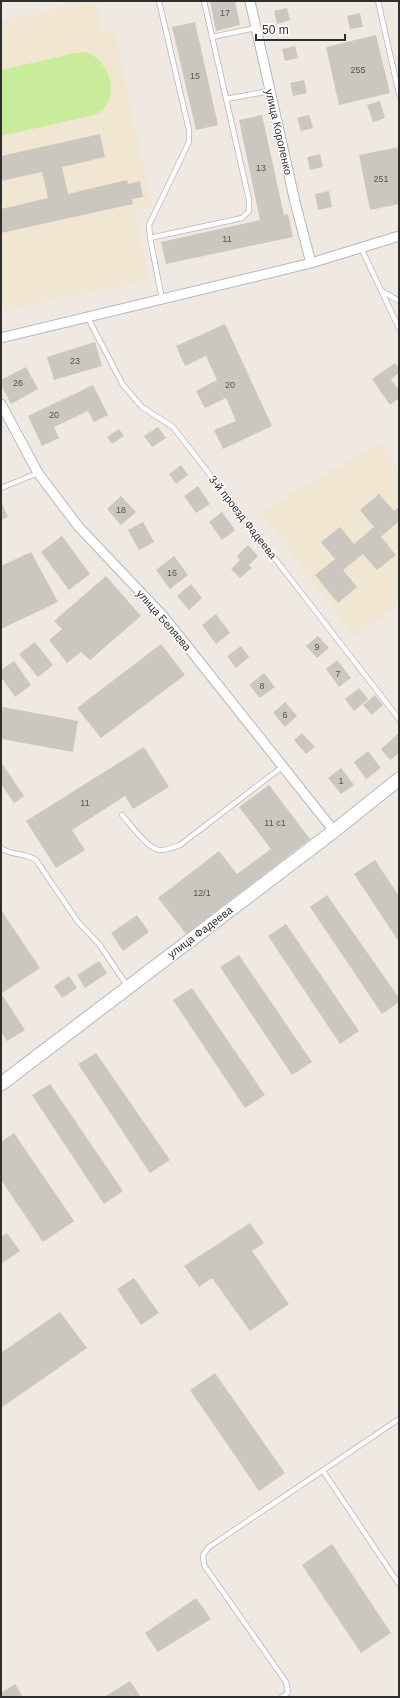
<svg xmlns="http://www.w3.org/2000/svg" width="400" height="1698" viewBox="0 0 400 1698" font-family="Helvetica,sans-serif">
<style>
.education{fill:#f0e6d1}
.pitch{fill:#c9ec9a}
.building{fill:#cbc7bf}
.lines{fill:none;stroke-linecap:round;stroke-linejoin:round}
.service-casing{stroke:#b4b7c1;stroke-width:6}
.minor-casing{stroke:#b4b7c1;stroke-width:11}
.secondary-casing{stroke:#b4b7c1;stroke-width:15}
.service{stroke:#fff;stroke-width:4.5}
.minor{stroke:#fff;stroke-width:9}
.secondary{stroke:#fff;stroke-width:13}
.labels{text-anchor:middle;stroke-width:3;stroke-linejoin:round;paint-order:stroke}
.number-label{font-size:9px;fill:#555452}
.street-label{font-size:11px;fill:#2e2e2e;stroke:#fff}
</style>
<rect width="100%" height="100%" fill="#efe9e1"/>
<g class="education">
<polygon points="96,1 102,30 114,28 152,208 134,212 149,280 4,311 1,298 1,21"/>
<polygon points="378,444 399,469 399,603 355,637 260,512"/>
</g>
<path class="pitch" d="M 85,52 C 111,59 123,103 94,115 L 1,136 L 1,70 L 76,53 Z"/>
<g class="building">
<polygon points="210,1 235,1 240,25 216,31"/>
<polygon points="287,8 290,20 277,24 274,11"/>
<polygon points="360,13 363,27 350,29 347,16"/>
<polygon points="195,22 218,125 196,130 172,27"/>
<polygon points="376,35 390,93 339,105 326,47"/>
<polygon points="295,46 298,58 285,61 282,49"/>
<polygon points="304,80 307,93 293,96 290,83"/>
<polygon points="380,101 385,118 373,122 367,105"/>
<polygon points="262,115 284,215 288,214 293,237 166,264 161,242 260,220 239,120"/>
<polygon points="309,115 313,128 301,131 297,118"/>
<polygon points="100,134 105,157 62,167 68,194 127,180 128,184 140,181 143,197 132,199 133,204 1,233 1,209 48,198 42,172 1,181 1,156"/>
<polygon points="399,147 399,204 370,210 359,155"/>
<polygon points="320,154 323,167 310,170 307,157"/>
<polygon points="329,191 332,207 318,210 315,194"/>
<polygon points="225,324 272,426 223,449 214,430 236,421 226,398 205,408 196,391 217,380 206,356 185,366 176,346"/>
<polygon points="95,342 102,366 54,380 47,357"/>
<polygon points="395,363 399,369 399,373 391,379 399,391 399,398 390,405 372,379"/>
<polygon points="26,367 38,389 11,404 1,385 1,380"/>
<polygon points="93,385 108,415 94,422 88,411 54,427 59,438 42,446 28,416"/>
<polygon points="158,427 166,438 152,447 144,436"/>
<polygon points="119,429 124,436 112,444 107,437"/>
<polygon points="181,465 188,475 176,484 169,474"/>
<polygon points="198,486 210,504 196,513 184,496"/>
<polygon points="379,494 394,511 399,507 399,521 381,537 396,555 377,570 363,554 343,570 357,587 338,603 315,575 335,559 321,542 340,527 354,544 374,527 360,510"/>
<polygon points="121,496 136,512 121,525 107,509"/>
<polygon points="1,502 8,517 1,520"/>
<polygon points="222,512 235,530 222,540 209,522"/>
<polygon points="143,522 154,542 139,550 128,530"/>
<polygon points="62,536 90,574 69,590 41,552"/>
<polygon points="248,545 258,556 249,565 252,568 240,578 231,569 240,560 237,556"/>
<polygon points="31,552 58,602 1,629 1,566"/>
<polygon points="174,556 188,575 170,589 156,570"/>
<polygon points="106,576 141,616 90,660 81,652 67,663 49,640 62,629 54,621"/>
<polygon points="191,584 202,598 189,610 177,596"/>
<polygon points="216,614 230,633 216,644 202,625"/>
<polygon points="318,636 329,648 317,658 306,646"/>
<polygon points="35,642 53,665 38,677 19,654"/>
<polygon points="161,644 185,675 101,738 77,708"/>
<polygon points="241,646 249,657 236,668 227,656"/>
<polygon points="337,660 351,678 339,687 326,669"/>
<polygon points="14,661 31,685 15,697 1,677 1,670"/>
<polygon points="264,673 275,687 260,698 249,685"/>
<polygon points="359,688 368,699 354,711 345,699"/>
<polygon points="375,695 383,705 372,715 363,705"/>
<polygon points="285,702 297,716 285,727 273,713"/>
<polygon points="3,707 78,721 73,752 1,739 1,718"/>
<polygon points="302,733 315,747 306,754 294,740"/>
<polygon points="398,734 399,753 390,760 381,749"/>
<polygon points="144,747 169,787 133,809 125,796 72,830 85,850 56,868 26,821"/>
<polygon points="368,751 381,768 366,779 354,762"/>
<polygon points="1,762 24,796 14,803 1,784"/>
<polygon points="341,768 354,785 341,794 328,778"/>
<polygon points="269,785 310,839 186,934 158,898 219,851 237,874 271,849 239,807"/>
<polygon points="375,860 399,896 399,942 354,874"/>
<polygon points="327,895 399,998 399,1002 382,1014 310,907"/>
<polygon points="1,910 40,968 2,993 1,992"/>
<polygon points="137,915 149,932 123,951 111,933"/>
<polygon points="286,924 359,1031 340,1044 268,936"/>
<polygon points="239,955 312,1062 292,1075 220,967"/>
<polygon points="99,961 107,973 85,988 77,975"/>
<polygon points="69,976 77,988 62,998 54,986"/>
<polygon points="192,988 265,1095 245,1108 173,1000"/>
<polygon points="1,993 25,1030 7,1041 1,1032"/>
<polygon points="96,1053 170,1160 150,1173 78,1064"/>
<polygon points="50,1084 123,1191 104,1204 32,1095"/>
<polygon points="14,1133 74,1221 43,1242 1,1180 1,1142"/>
<polygon points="250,1223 264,1243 252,1251 289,1304 250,1331 212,1278 199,1287 184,1266"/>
<polygon points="7,1233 20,1251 1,1264 1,1237"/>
<polygon points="134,1278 159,1313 141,1325 117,1289"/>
<polygon points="60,1312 87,1348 1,1408 1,1353"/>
<polygon points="215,1373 285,1473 259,1491 190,1390"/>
<polygon points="332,1544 391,1633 361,1653 302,1565"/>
<polygon points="196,1598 211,1619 158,1652 145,1633"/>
<polygon points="130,1681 141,1697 104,1697"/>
<polygon points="15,1684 23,1697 1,1697 1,1693"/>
</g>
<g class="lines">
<defs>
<g id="service">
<polyline points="159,1 189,130 189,142 149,225 150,238 162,299"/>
<polyline points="378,1 399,94"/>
<polyline points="212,37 256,28"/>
<polyline points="226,99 270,91"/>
<polyline points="150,238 242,218 249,211 249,200 204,1"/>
<polyline points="361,248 399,328"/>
<polyline points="382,291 399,301"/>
<polyline points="88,318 123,385 142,407 173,427 399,719"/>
<polyline points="1,488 38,473"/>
<path d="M 122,815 C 130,824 147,848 159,850 C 166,851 174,847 180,845 L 282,767"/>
<path d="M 1,848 C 12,856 23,852 36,860 L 78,922 L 99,944 L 128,987"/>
<polyline points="323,1471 399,1584"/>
<polyline points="282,1697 288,1693 286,1682 204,1565 203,1555 209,1547 399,1419"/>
</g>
<g id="minor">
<polyline points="250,1 295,202 311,263"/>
<polyline points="1,338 311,263 399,236"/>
<polyline points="1,404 38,473 78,526 164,617 334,831"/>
</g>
<polyline id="secondary" points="1,1084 334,831 399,779"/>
</defs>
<use href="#service" class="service-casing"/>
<use href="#minor" class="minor-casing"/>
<use href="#secondary" class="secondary-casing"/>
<use href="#service" class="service"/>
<use href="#minor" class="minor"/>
<use href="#secondary" class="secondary"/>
</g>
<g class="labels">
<g class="number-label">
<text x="225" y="16">17</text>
<text x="358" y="73">255</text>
<text x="195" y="79">15</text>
<text x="261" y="171">13</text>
<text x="381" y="182">251</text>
<text x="227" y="242">11</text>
<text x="75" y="364">23</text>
<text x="18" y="386">26</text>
<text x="230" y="388">20</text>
<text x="54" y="418">20</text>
<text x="121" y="513">18</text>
<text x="172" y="576">16</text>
<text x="317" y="650">9</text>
<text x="338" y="677">7</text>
<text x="262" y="689">8</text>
<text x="285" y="718">6</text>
<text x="341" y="784">1</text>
<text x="85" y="806">11</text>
<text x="275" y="826">11 с1</text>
<text x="202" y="896">12/1</text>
</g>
<g class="street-label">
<text transform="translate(279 132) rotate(77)" y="4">улица Короленко</text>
<text transform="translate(243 517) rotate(52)" y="4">3-й проезд Фадеева</text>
<text transform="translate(164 620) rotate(49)" y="4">улица Беляева</text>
<text transform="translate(200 932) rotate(-37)" y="4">улица Фадеева</text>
</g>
</g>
<rect width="400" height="1698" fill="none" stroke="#2e2e2e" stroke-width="4"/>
<path d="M256 34v6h89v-6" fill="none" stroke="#2e2e2e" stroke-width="2"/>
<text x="262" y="34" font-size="12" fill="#2e2e2e" stroke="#ffffff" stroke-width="3" paint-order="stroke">50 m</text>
</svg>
